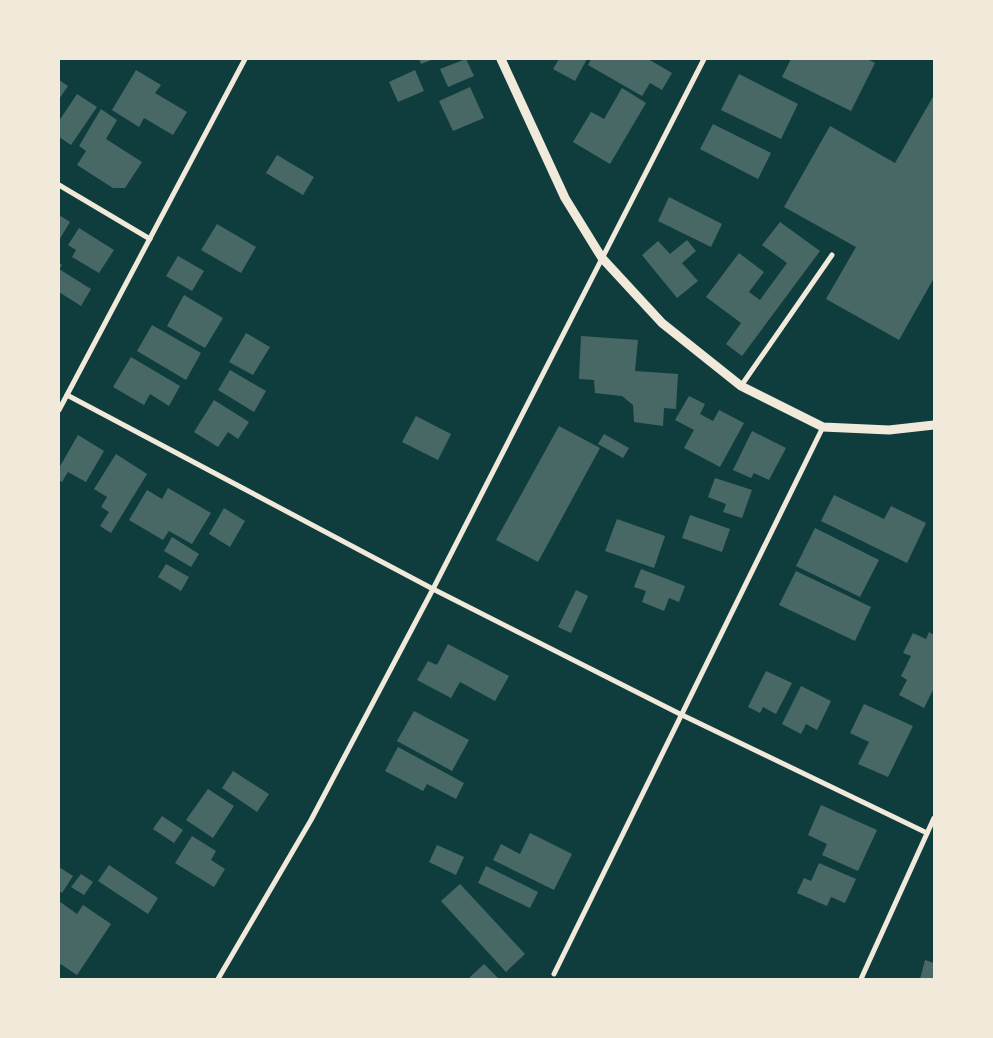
<svg xmlns="http://www.w3.org/2000/svg" width="993" height="1038" viewBox="0 0 993 1038" font-family="'Alegreya Sans',sans-serif">
<style>
.building{fill:#486865}
.lines{fill:none;stroke-linecap:round;stroke-linejoin:round}
.minor{stroke:#f1e9da;stroke-width:5}
.tertiary{stroke:#f1e9da;stroke-width:9}
</style>
<rect width="100%" height="100%" fill="#0f3d3e"/>
<g class="building">
<polygon points="419,59 434,59 421,64"/>
<polygon points="466,59 474,76 448,87 440,69"/>
<polygon points="559,59 587,59 575,81 553,69"/>
<polygon points="591,59 648,59 672,73 662,90 650,83 642,96 588,65"/>
<polygon points="791,59 867,59 875,63 851,111 782,77"/>
<polygon points="136,70 161,85 155,93 187,112 173,135 144,118 139,127 112,110"/>
<polygon points="415,70 424,91 398,102 389,82"/>
<polygon points="739,74 798,104 781,139 721,110"/>
<polygon points="59,80 68,86 59,99"/>
<polygon points="470,87 484,118 453,131 439,101"/>
<polygon points="622,88 646,103 610,164 573,142 591,112 604,119"/>
<polygon points="77,94 97,107 71,145 59,137 59,121"/>
<polygon points="934,95 934,278 899,340 826,299 856,247 784,207 830,126 895,163"/>
<polygon points="101,109 117,120 106,139 142,162 125,188 113,188 77,165 86,151 79,146"/>
<polygon points="713,124 771,153 758,179 700,149"/>
<polygon points="277,155 314,177 303,195 266,173"/>
<polygon points="669,197 722,224 711,247 658,221"/>
<polygon points="59,215 70,222 59,240"/>
<polygon points="780,222 820,251 742,356 726,344 741,323 706,297 739,253 764,272 749,292 760,300 787,263 762,245"/>
<polygon points="217,224 256,247 241,273 201,250"/>
<polygon points="79,228 114,250 99,273 72,257 76,250 68,245"/>
<polygon points="687,240 696,251 682,263 698,281 677,298 642,255 658,241 670,254"/>
<polygon points="178,256 204,271 192,291 166,276"/>
<polygon points="59,263 62,265 59,269 91,289 81,306 59,292"/>
<polygon points="184,295 223,318 205,348 167,326"/>
<polygon points="152,325 201,353 186,380 137,351"/>
<polygon points="246,333 270,347 253,375 229,362"/>
<polygon points="581,336 638,340 635,371 678,374 676,409 664,408 663,426 634,422 633,405 622,396 595,393 594,380 579,379"/>
<polygon points="131,357 180,386 169,406 150,394 144,405 113,387"/>
<polygon points="230,370 266,391 254,412 218,390"/>
<polygon points="689,396 705,404 700,414 713,421 719,410 744,423 720,467 684,448 694,430 675,420"/>
<polygon points="214,400 249,422 238,439 228,432 218,447 194,432"/>
<polygon points="416,416 451,434 438,460 402,442"/>
<polygon points="559,426 600,448 538,562 496,540"/>
<polygon points="752,431 786,448 769,480 754,473 751,478 733,470"/>
<polygon points="604,434 629,448 623,458 598,444"/>
<polygon points="78,435 104,451 86,482 68,472 62,482 59,480 59,468"/>
<polygon points="116,454 147,474 111,533 100,526 109,512 101,507 107,497 94,489"/>
<polygon points="715,478 752,490 742,518 723,512 726,504 708,497"/>
<polygon points="168,488 211,513 192,544 169,531 163,540 129,520 147,490 162,499"/>
<polygon points="834,495 884,519 891,506 926,523 907,563 821,521"/>
<polygon points="224,508 245,521 230,547 209,534"/>
<polygon points="690,515 730,529 722,552 682,538"/>
<polygon points="617,519 665,536 654,568 605,551"/>
<polygon points="815,528 879,560 860,597 796,566"/>
<polygon points="172,537 199,554 191,567 164,551"/>
<polygon points="166,564 189,577 181,591 158,577"/>
<polygon points="641,569 685,586 679,602 669,598 664,611 642,602 646,591 634,587"/>
<polygon points="796,571 871,607 855,641 779,605"/>
<polygon points="576,590 588,596 571,633 558,627"/>
<polygon points="929,632 934,635 934,688 924,708 899,695 907,680 901,676 911,656 903,653 913,633 926,639"/>
<polygon points="448,644 509,676 495,701 460,682 451,698 417,680 428,661 437,665"/>
<polygon points="766,671 792,683 776,714 763,707 760,713 748,707"/>
<polygon points="801,686 831,701 817,730 806,724 801,734 782,724"/>
<polygon points="864,704 913,726 888,777 858,764 869,742 850,733"/>
<polygon points="414,711 469,740 452,771 397,741"/>
<polygon points="398,747 464,783 456,799 427,784 423,791 385,771"/>
<polygon points="233,771 269,794 257,812 222,788"/>
<polygon points="208,789 234,806 213,838 186,820"/>
<polygon points="821,805 877,830 858,871 822,855 827,844 808,835"/>
<polygon points="162,816 183,830 174,843 153,829"/>
<polygon points="530,833 572,854 554,890 493,860 501,844 520,854"/>
<polygon points="192,836 216,851 211,860 225,869 214,887 175,863"/>
<polygon points="437,845 464,857 456,875 429,862"/>
<polygon points="819,863 856,879 845,903 831,897 827,906 797,893 804,878 811,881"/>
<polygon points="109,865 158,898 148,914 98,881"/>
<polygon points="486,866 538,892 530,908 478,883"/>
<polygon points="59,867 73,876 62,893 59,891"/>
<polygon points="81,874 93,882 84,895 71,887"/>
<polygon points="460,884 525,954 506,972 441,901"/>
<polygon points="59,901 77,914 83,905 111,924 77,975 59,963"/>
<polygon points="925,960 934,963 934,979 920,979"/>
<polygon points="484,964 499,979 468,979"/>
</g>
<g class="lines">
<g class="minor">
<polyline points="59,185 150,239"/>
<polyline points="741,386 832,255"/>
<polyline points="67,395 433,589 680,714 927,833"/>
<polyline points="59,410 245,59"/>
<polyline points="554,974 823,427"/>
<polyline points="218,979 311,820 433,589 704,59"/>
<polyline points="861,979 934,818"/>
</g>
<polyline class="tertiary" points="501,59 565,198 602,258 662,323 741,386 823,427 889,430 934,425"/>
</g>
<rect width="993" height="1038" fill="none" stroke="#f1e9da" stroke-width="120"/>
</svg>
